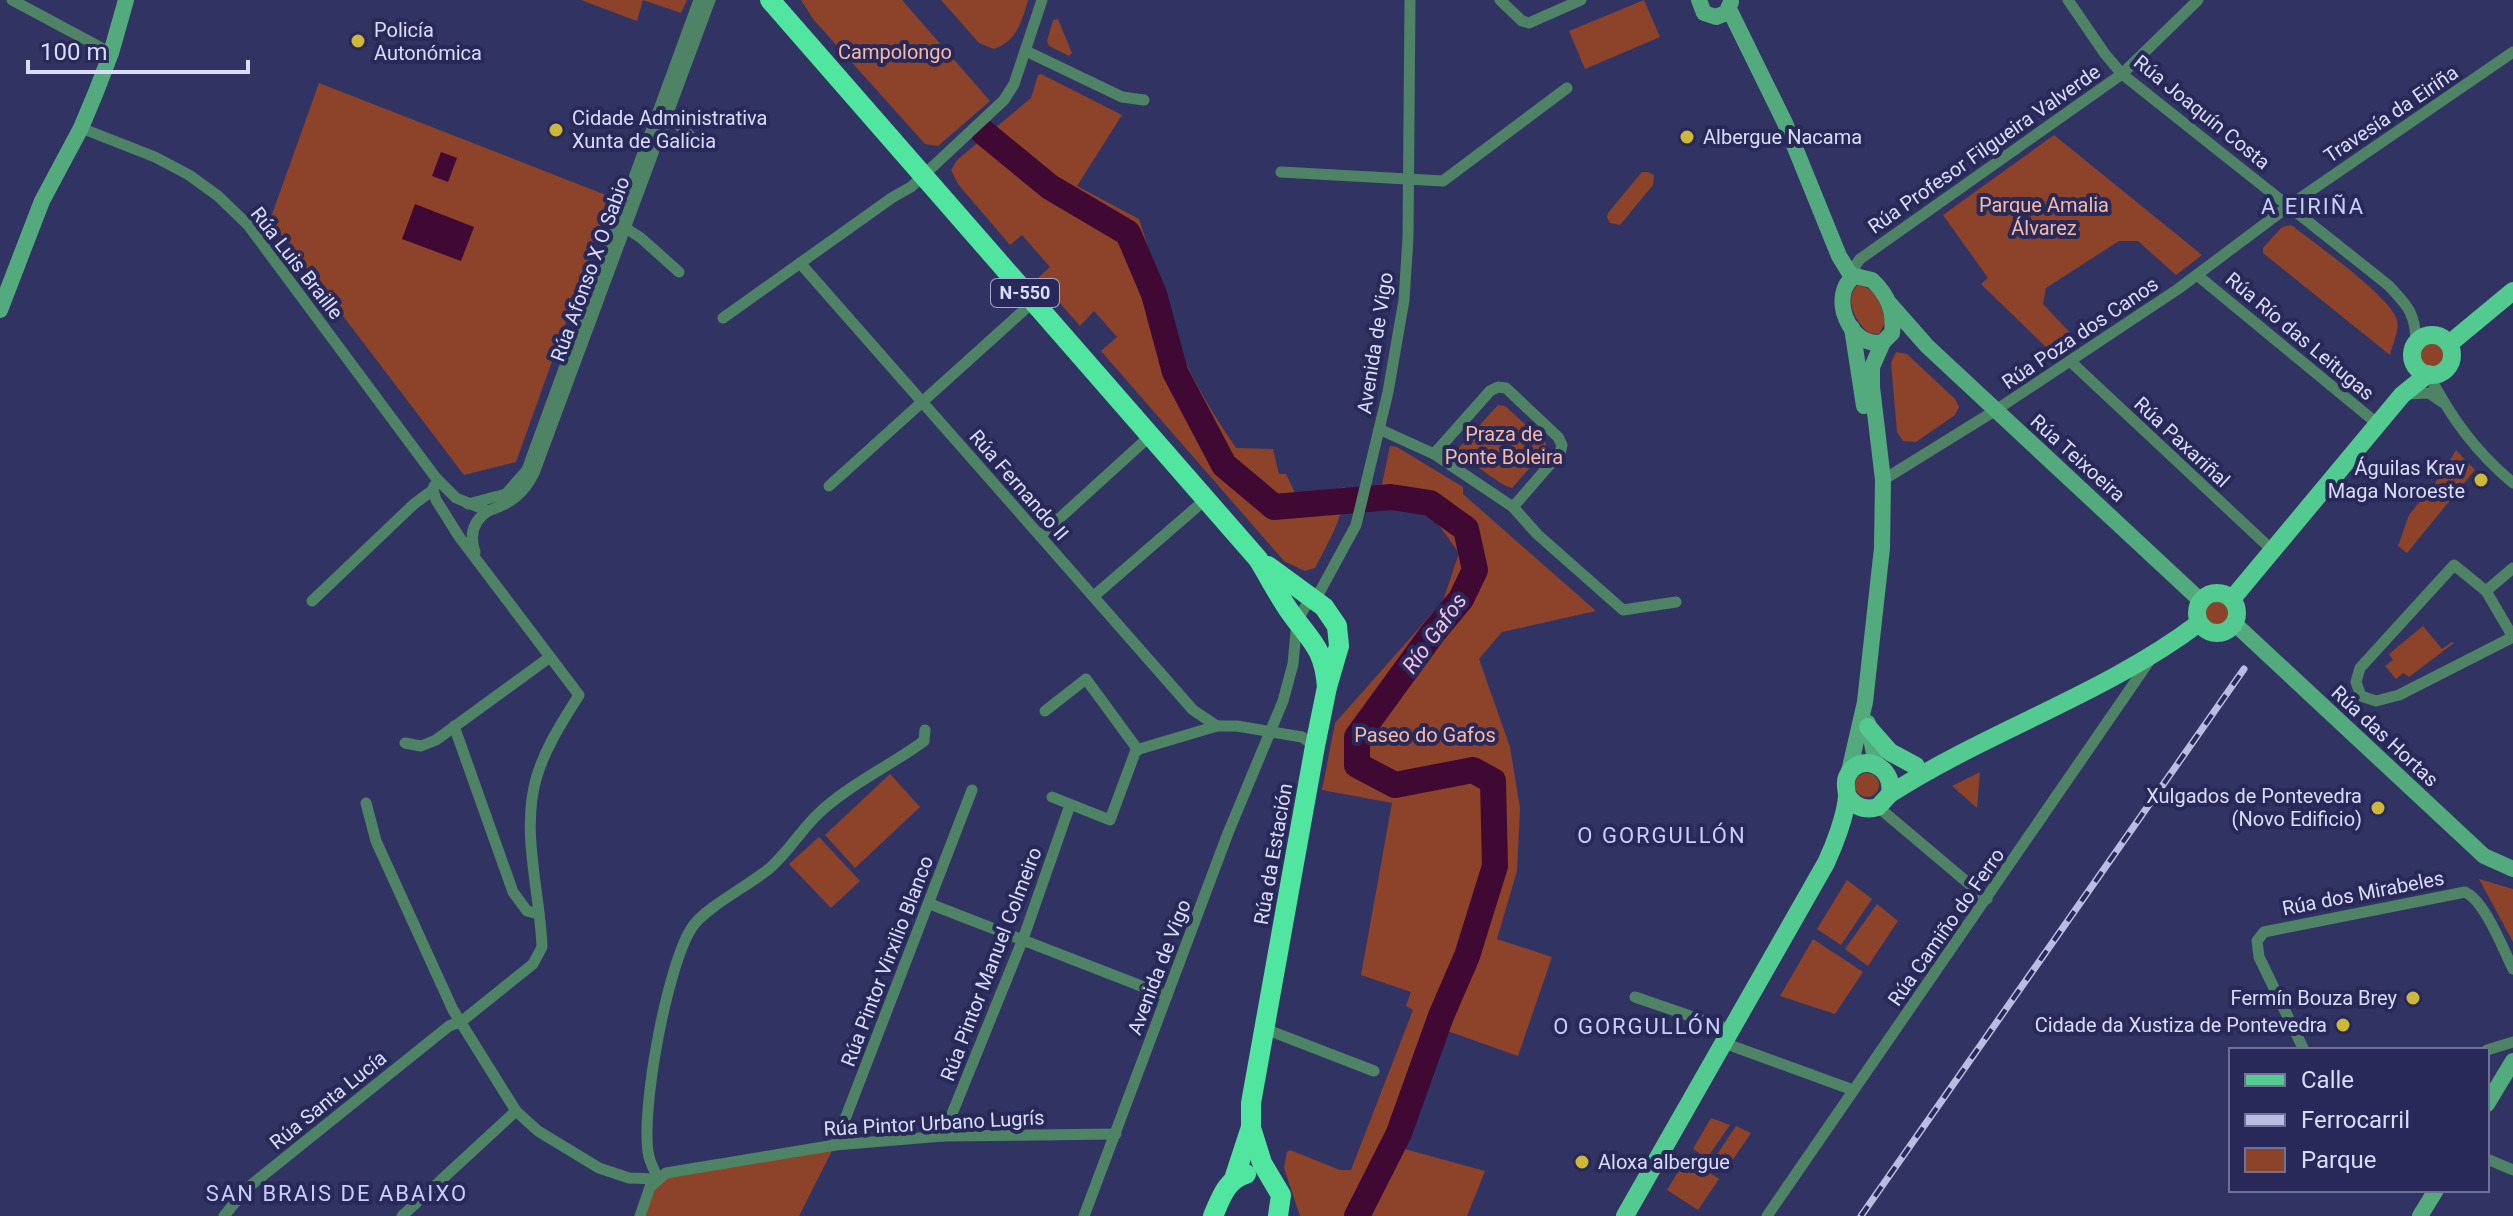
<svg xmlns="http://www.w3.org/2000/svg" width="2513" height="1216" viewBox="0 0 2513 1216" font-family="Roboto,sans-serif">
<style>
.green{fill:#8d422a}
.water{fill:#3f0933}
.lines{fill:none;stroke-linecap:round;stroke-linejoin:round}
.river{stroke:#3f0933;stroke-width:26}
.street{stroke:#4e8366;stroke-width:11}
.secondary{stroke:#53ab7d;stroke-width:16}
.primary{stroke:#53ca8f;stroke-width:18}
.highway{stroke:#51e69f;stroke-width:20}
.rail-casing{stroke:#babddf;stroke-width:7}
.rail{stroke:#282958;stroke-width:4;stroke-dasharray:12;stroke-linecap:butt}
.poi-dot{fill:#cfb837;stroke:#282958;stroke-width:3}
.labels{text-anchor:middle;stroke-width:8;stroke-linejoin:round;paint-order:stroke}
.shield{fill:#282958;stroke:#a4a7ca;stroke-width:2}
.shield-label{font-size:18px;font-weight:bold;fill:#d9ddfb}
.poi-label{font-size:20px;fill:#d9ddfb;stroke:#282958;text-anchor:start}
.park-label{font-size:20px;fill:#f6b9a5;stroke:#282958}
.street-label{font-size:20px;fill:#d9ddfb;stroke:#282958}
.neighbourhood-label{font-size:22px;letter-spacing:2px;fill:#c7cdfc;stroke:#282958}
.water-label{font-size:22px;font-style:italic;fill:#f4bfe3;stroke:#282958}
</style>
<rect width="100%" height="100%" fill="#313463"/>
<g class="green">
<polygon points="581,0 687,0 681,13 643,0 637,21"/>
<polygon points="801,0 902,0 990,101 938,146 925,144 813,19"/>
<path d="M 941,0 L 1028,0 C 1022,21 1017,41 994,49 L 979,43 Z"/>
<polygon points="1644,0 1660,37 1585,69 1569,31"/>
<polygon points="1058,19 1072,53 1069,56 1049,46 1047,41 1053,20"/>
<path d="M 1041,74 L 1122,115 L 1077,186 L 1139,219 L 1165,299 L 1160,301 C 1178,355 1204,401 1236,448 L 1273,449 L 1279,474 L 1286,474 L 1298,499 L 1345,487 C 1345,515 1328,543 1315,568 L 1305,571 L 1284,561 L 1101,351 L 1117,337 L 1094,311 L 1080,326 L 1038,278 L 1050,267 L 1022,235 L 1010,245 L 958,184 L 951,170 L 957,160 L 1031,98 L 1038,75 Z"/>
<polygon points="319,83 611,197 516,462 464,475 270,220"/>
<polygon points="2054,135 2202,255 2176,275 2138,241 2119,241 2046,288 2043,304 2077,340 2054,355 1981,284 1988,278 1943,215"/>
<polygon points="1642,172 1648,172 1654,175 1653,185 1620,225 1610,223 1607,217 1608,213"/>
<path d="M 2291,225 C 2313,242 2390,296 2397,320 C 2400,330 2392,345 2390,355 L 2263,253 L 2263,248 L 2282,227 Z"/>
<path d="M 1858,285 C 1877,288 1882,306 1885,323 L 1879,334 L 1869,333 C 1855,322 1843,298 1858,285 Z"/>
<circle cx="2432" cy="355" r="11"/>
<polygon points="1896,352 1907,354 1955,399 1959,407 1955,415 1916,442 1903,441 1897,432 1891,363"/>
<path d="M 1498,405 L 1505,406 L 1546,443 L 1546,449 L 1512,488 C 1499,485 1475,463 1460,455 L 1459,448 Z"/>
<polygon points="1390,446 1397,447 1463,487 1463,494 1596,611 1502,632 1479,659 1510,747 1520,808 1517,871 1497,939 1552,957 1518,1056 1442,1029 1401,1148 1485,1171 1467,1216 1300,1216 1284,1168 1287,1152 1290,1150 1340,1170 1351,1170 1413,1010 1406,1006 1411,992 1361,975 1392,803 1322,790 1335,723 1443,601 1459,553 1433,517 1378,503"/>
<polygon points="2456,450 2475,470 2407,553 2398,546 2409,515 2442,474"/>
<circle cx="2217" cy="614" r="12"/>
<polygon points="2423,626 2442,649 2452,642 2454,643 2409,677 2403,673 2396,679 2385,666 2393,660 2389,654"/>
<polygon points="1980,772 1977,808 1952,786"/>
<circle cx="1867" cy="785" r="12"/>
<polygon points="890,774 920,807 855,868 825,835"/>
<polygon points="819,837 860,881 831,908 789,864"/>
<polygon points="2479,879 2513,889 2513,942"/>
<polygon points="1847,880 1872,899 1841,945 1817,929"/>
<polygon points="1877,904 1898,921 1868,966 1845,949"/>
<polygon points="1813,939 1863,972 1835,1014 1780,996"/>
<polygon points="1711,1118 1730,1125 1707,1158 1693,1149"/>
<polygon points="1736,1126 1751,1133 1725,1171 1712,1162"/>
<polygon points="835,1145 799,1216 642,1216 658,1179"/>
<polygon points="1687,1157 1719,1179 1698,1210 1667,1190"/>
</g>
<g class="water">
<polygon points="441,152 457,158 448,182 432,176"/>
<polygon points="415,204 474,227 461,261 402,239"/>
</g>
<g class="lines">
<polyline class="river" points="983,132 1050,187 1128,233 1154,294 1175,372 1224,465 1274,507 1391,497 1430,503 1466,529 1475,570 1461,599 1432,634 1357,737 1357,765 1395,785 1473,770 1493,781 1495,866 1467,956 1441,1016 1399,1133 1357,1216"/>
<g class="street">
<polyline points="12,0 111,53"/>
<polyline points="1500,0 1522,21 1529,23 1581,0"/>
<path d="M 2068,0 L 2105,54 L 2122,74 L 2388,285 C 2408,306 2416,314 2416,344"/>
<polyline points="1026,51 1122,97 1144,100"/>
<polyline points="667,113 692,138"/>
<path d="M 81,128 L 155,157 L 189,175 L 218,196 L 248,225 L 436,478 L 456,498 L 488,511 C 510,504 524,494 534,473 L 710,0"/>
<polyline points="1281,172 1443,181 1567,88"/>
<polyline points="621,225 641,238 679,272"/>
<polyline points="800,263 1193,710 1217,726"/>
<polyline points="2197,275 2379,425"/>
<polyline points="1855,276 1855,266 1860,259 2122,74 2198,0"/>
<polyline points="723,318 893,197 911,187 1004,100 1014,84 1042,0"/>
<polyline points="2070,361 2271,549"/>
<path d="M 2429,375 C 2451,418 2476,452 2513,483"/>
<polyline points="2406,394 2429,393 2442,402"/>
<polyline points="1379,429 1434,454 1513,507 1537,534 1623,610 1676,602"/>
<polyline points="1434,454 1490,391 1498,387 1506,388 1558,437 1562,445 1560,453 1513,507"/>
<polyline points="1883,480 1996,410 2178,289 2290,205 2513,52"/>
<polyline points="829,486 1033,302"/>
<polyline points="468,504 506,494 527,470 699,0"/>
<polyline points="1040,536 1150,436"/>
<path d="M 475,552 C 469,535 473,521 488,511"/>
<polygon points="2454,565 2486,591 2513,637 2399,695 2376,701 2361,696 2356,682 2360,668"/>
<polyline points="2486,591 2513,568"/>
<polyline points="1094,596 1206,499"/>
<polyline points="312,601 414,504 433,490 434,486"/>
<polyline points="1045,711 1086,679 1138,750"/>
<polyline points="454,726 513,892 527,911 539,914"/>
<polyline points="405,743 421,746 436,740 550,657"/>
<polyline points="1052,797 1110,820 1136,750 1217,726 1237,726 1302,737 1315,746"/>
<polyline points="366,803 376,841 453,1010 516,1111 538,1131 599,1168 629,1178 658,1179"/>
<polyline points="1878,807 1987,899"/>
<polyline points="930,904 1167,996"/>
<polyline points="1635,997 1731,1030"/>
<polyline points="1265,1029 1374,1071"/>
<polyline points="1724,1043 1853,1090"/>
<path d="M 2304,1050 L 2259,957 L 2257,941 L 2264,932 L 2465,892 C 2485,901 2503,949 2513,969"/>
<polyline points="2487,1050 2513,1042"/>
<polyline points="943,1136 1023,939 1070,805"/>
<polyline points="835,1145 972,790"/>
<polyline points="2487,1159 2513,1170"/>
<path d="M 658,1179 C 655,1172 651,1164 649,1157 C 639,1115 668,960 693,926 C 705,908 751,884 770,868 C 789,851 801,830 819,813 C 850,784 890,766 924,741 L 925,730"/>
<path d="M 224,1216 L 246,1189 L 449,1026 L 462,1021 L 533,964 L 542,947 C 540,892 521,833 536,779 C 545,748 562,722 579,695 L 460,538 L 436,500 L 433,490"/>
<polyline points="402,1216 516,1111"/>
<polyline points="640,1216 650,1187 666,1173 835,1145 943,1136 1116,1134"/>
<polyline points="1084,1216 1228,833 1283,701 1293,664 1297,621 1305,607 1318,595 1356,525 1388,392 1404,300 1408,238 1410,0"/>
<polyline points="1767,1216 2150,660"/>
</g>
<g class="secondary">
<polyline points="1699,0 1704,13 1716,17 1726,13 1731,2"/>
<polyline points="1729,9 1785,123 1839,256 1852,277"/>
<path d="M 1855,276 L 1872,280 C 1887,294 1895,312 1892,333 L 1883,342 C 1850,350 1827,294 1855,276 Z"/>
<polyline points="1890,304 1927,346 2201,601"/>
<polyline points="0,310 42,201 81,128 96,92 111,53 126,0"/>
<polyline points="1852,328 1864,406"/>
<polyline points="2235,624 2484,856 2513,869"/>
<polyline points="1868,723 1876,764"/>
<polyline points="1848,776 1865,702 1882,548 1883,480 1872,387 1872,367 1883,342"/>
<polyline points="2487,1104 2513,1061"/>
<polyline points="2420,1216 2436,1190"/>
</g>
<g class="primary">
<circle cx="2432" cy="355" r="20"/>
<polyline points="2449,344 2513,291"/>
<circle cx="2217" cy="613" r="20"/>
<polyline points="2232,599 2402,395 2428,374"/>
<polyline points="1868,727 1890,752 1916,766"/>
<path d="M 1890,794 C 1990,730 2105,694 2199,623"/>
<path d="M 1625,1216 L 1826,863 C 1834,846 1846,815 1847,796 C 1847,789 1844,784 1847,777 C 1858,751 1895,764 1890,794 L 1878,807 C 1865,811 1854,807 1847,795"/>
</g>
<g class="highway">
<path d="M 770,0 L 1258,559 C 1268,575 1277,593 1288,609 C 1309,640 1324,646 1327,687"/>
<polyline points="1252,1131 1262,1163 1281,1195 1278,1216"/>
<polyline points="1234,1179 1251,1127 1251,1103 1315,746 1327,687 1339,646 1337,626 1324,607 1268,566"/>
<path d="M 1213,1216 C 1221,1198 1226,1180 1246,1174"/>
</g>
<defs>
<polyline id="rail" points="1861,1216 2244,669"/>
</defs>
<use href="#rail" class="rail-casing"/>
<use href="#rail" class="rail"/>
</g>
<g class="poi-dot">
<circle cx="358" cy="41" r="8"/>
<circle cx="556" cy="130" r="8"/>
<circle cx="1687" cy="137" r="8"/>
<circle cx="2481" cy="480" r="8"/>
<circle cx="2378" cy="808" r="8"/>
<circle cx="2413" cy="998" r="8"/>
<circle cx="2343" cy="1025" r="8"/>
<circle cx="1582" cy="1162" r="8"/>
</g>
<g class="labels">
<rect class="shield" x="991" y="279" width="68" height="28" rx="6"/>
<g class="shield-label">
<text x="1025" y="299">N-550</text>
</g>
<g class="poi-label">
<text x="374" y="37">Policía<tspan x="374" dy="23">Autonómica</tspan></text>
<text x="572" y="125">Cidade Administrativa<tspan x="572" dy="23">Xunta de Galicia</tspan></text>
<text x="1703" y="144">Albergue Nacama</text>
<text x="2465" y="475" text-anchor="end">Águilas Krav<tspan x="2465" dy="23">Maga Noroeste</tspan></text>
<text x="2362" y="803" text-anchor="end">Xulgados de Pontevedra<tspan x="2362" dy="23">(Novo Edificio)</tspan></text>
<text x="2397" y="1005" text-anchor="end">Fermín Bouza Brey</text>
<text x="2327" y="1032" text-anchor="end">Cidade da Xustiza de Pontevedra</text>
<text x="1598" y="1169">Aloxa albergue</text>
</g>
<g class="park-label">
<text x="895" y="59">Campolongo</text>
<text x="2044" y="212">Parque Amalia<tspan x="2044" dy="23">Álvarez</tspan></text>
<text x="1504" y="441">Praza de<tspan x="1504" dy="23">Ponte Boleira</tspan></text>
<text x="1425" y="742">Paseo do Gafos</text>
</g>
<g class="street-label">
<text transform="translate(2202 112) rotate(39)" y="7">Rúa Joaquín Costa</text>
<text transform="translate(2391 114) rotate(-34)" y="7">Travesía da Eiriña</text>
<text transform="translate(1984 149) rotate(-35)" y="7">Rúa Profesor Filgueira Valverde</text>
<text transform="translate(297 263) rotate(52)" y="7">Rúa Luis Braille</text>
<text transform="translate(590 269) rotate(-70)" y="7">Rúa Afonso X O Sabio</text>
<text transform="translate(2080 333) rotate(-34)" y="7">Rúa Poza dos Canos</text>
<text transform="translate(2300 336) rotate(40)" y="7">Rúa Río das Leitugas</text>
<text transform="translate(1375 343) rotate(-81)" y="7">Avenida de Vigo</text>
<text transform="translate(2182 442) rotate(43)" y="7">Rúa Paxariñal</text>
<text transform="translate(2078 458) rotate(42)" y="7">Rúa Teixoeira</text>
<text transform="translate(1019 485) rotate(49)" y="7">Rúa Fernando II</text>
<text transform="translate(2385 736) rotate(43)" y="7">Rúa das Hortas</text>
<text transform="translate(1273 854) rotate(-80)" y="7">Rúa da Estación</text>
<text transform="translate(2363 893) rotate(-11)" y="7">Rúa dos Mirabeles</text>
<text transform="translate(1946 927) rotate(-55)" y="7">Rúa Camiño do Ferro</text>
<text transform="translate(887 961) rotate(-69)" y="7">Rúa Pintor Virxilio Blanco</text>
<text transform="translate(991 964) rotate(-69)" y="7">Rúa Pintor Manuel Colmeiro</text>
<text transform="translate(1159 967) rotate(-69)" y="7">Avenida de Vigo</text>
<text transform="translate(328 1100) rotate(-39)" y="7">Rúa Santa Lucía</text>
<text transform="translate(934 1123) rotate(-3)" y="7">Rúa Pintor Urbano Lugrís</text>
</g>
<g class="neighbourhood-label">
<text x="2313" y="214">A EIRIÑA</text>
<text x="1662" y="843">O GORGULLÓN</text>
<text x="1638" y="1034">O GORGULLÓN</text>
<text x="337" y="1201">SAN BRAIS DE ABAIXO</text>
</g>
<g class="water-label">
<text transform="translate(1434 633) rotate(-54)" y="8">Río Gafos</text>
</g>
</g>
<rect x="2229" y="1048" width="260" height="144" fill="#282958" stroke="#6f7199" stroke-width="2"/>
<rect x="2245" y="1074" width="40" height="12" fill="#53ca8f" stroke="#6f7199" stroke-width="2"/>
<text x="2301" y="1088" font-size="24" fill="#d9ddfb">Calle</text>
<rect x="2245" y="1114" width="40" height="12" fill="#babddf" stroke="#6f7199" stroke-width="2"/>
<text x="2301" y="1128" font-size="24" fill="#d9ddfb">Ferrocarril</text>
<rect x="2245" y="1148" width="40" height="24" fill="#8d422a" stroke="#6f7199" stroke-width="2"/>
<text x="2301" y="1168" font-size="24" fill="#d9ddfb">Parque</text>
<path d="M28 60v12h220v-12" fill="none" stroke="#d9ddfb" stroke-width="4"/>
<text x="40" y="60" font-size="24" fill="#d9ddfb" stroke="#282958" stroke-width="6" paint-order="stroke">100 m</text>
</svg>
